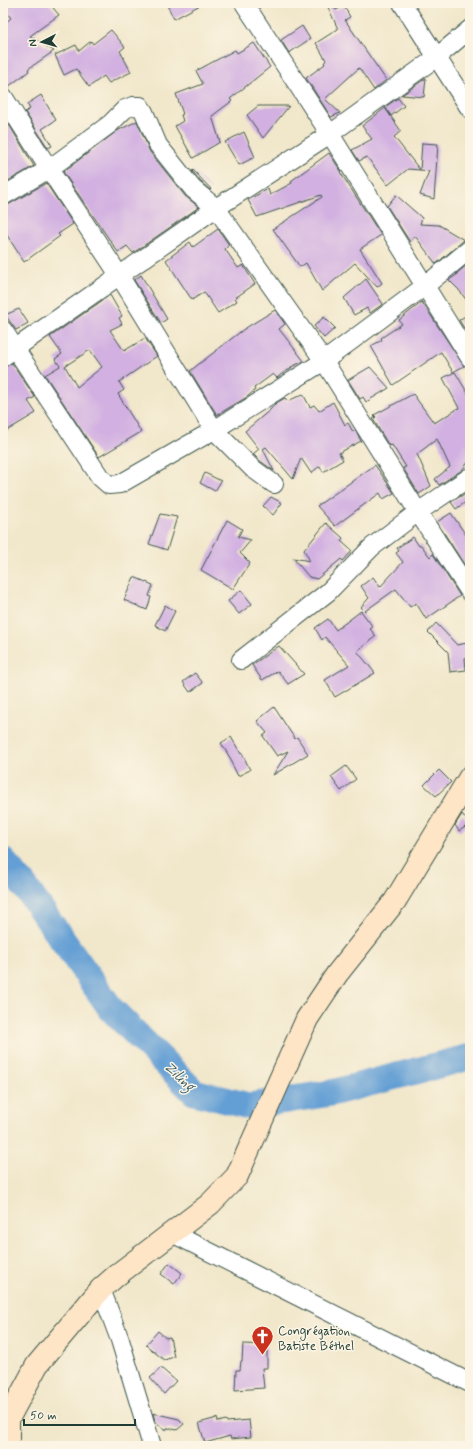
<svg xmlns="http://www.w3.org/2000/svg" width="473" height="1449" viewBox="0 0 473 1449" font-family="Mynerve,sans-serif">
<style>
.lines{fill:none;stroke-linecap:round;stroke-linejoin:round}
.river{stroke:#639fd4;stroke-width:27}
.building{fill:#d2b0e1;fill-rule:evenodd}
.street-casing{stroke:#3e564b;stroke-width:20}
.secondary-casing{stroke:#3e564b;stroke-width:24}
.street{stroke:#fff;stroke-width:18}
.secondary{stroke:#fde5c5;stroke-width:22}
.labels{text-anchor:middle;stroke-width:3;stroke-linejoin:round;paint-order:stroke}
.poi-label{font-size:13px;fill:#1f3d34;stroke:#fcf5e5;text-anchor:start}
.water-label{font-size:14px;font-style:italic;fill:#335a64;stroke:#fcf5e5}
</style>
<rect width="100%" height="100%" fill="#fcf5e5"/>
<filter id="ink" filterUnits="userSpaceOnUse"><feTurbulence type="fractalNoise" baseFrequency=".025" numOctaves="2"/><feDisplacementMap in="SourceGraphic" scale="8" xChannelSelector="R" yChannelSelector="G"/><feConvolveMatrix kernelMatrix="1 2 1 2 8 2 1 2 1" color-interpolation-filters="sRGB"/></filter>
<filter id="wash" filterUnits="userSpaceOnUse"><feTurbulence type="fractalNoise" baseFrequency=".012" numOctaves="4" result="noise"/><feDisplacementMap in="SourceGraphic" scale="16" xChannelSelector="R" yChannelSelector="G"/><feGaussianBlur stdDeviation="0.9" result="paint"/><feColorMatrix in="noise" values="0 0 0 0 0 0 0 0 0 0 0 0 0 0 0 0 0 1.4 0 .05"/><feComposite in="paint" operator="in"/></filter>
<g filter="url(#wash)">
<rect width="100%" height="100%" fill="#f1e7cb"/>
<g class="lines">
<polyline class="river" points="3,861 23,884 112,1010 194,1092 249,1106 331,1093 470,1057"/>
</g>
<g id="blocks">
<g class="building">
<polygon points="10,3 49,3 59,15 30,36 54,51 28,69 29,71 8,87 3,86 3,25 11,18 3,8"/>
<polygon points="166,3 204,3 174,19"/>
<polygon points="330,3 336,10 344,6 350,17 345,20 386,80 374,90 359,68 325,99 340,113 331,117 306,78 325,64 324,63 326,60 316,43 338,29 327,5"/>
<polygon points="302,26 310,39 289,53 281,40"/>
<polygon points="111,30 125,47 120,51 131,72 109,83 104,76 89,87 76,69 64,75 55,55 76,45 79,51 91,41 93,44"/>
<polygon points="254,43 270,67 230,99 232,101 212,116 220,142 193,158 175,126 183,121 181,115 183,114 176,94 203,84 196,71 235,50 237,53"/>
<polygon points="426,78 424,97 402,95"/>
<polygon points="41,95 56,120 42,129 52,146 48,148 25,112 30,109 27,104"/>
<polygon points="398,98 404,106 391,116 385,107"/>
<polygon points="258,106 289,106 263,138 247,115"/>
<polygon points="385,108 401,131 394,137 420,170 408,169 388,185 367,157 359,161 352,150 372,139 362,126"/>
<polygon points="137,121 150,152 185,196 199,207 133,253 127,246 118,252 63,172 117,131"/>
<polygon points="8,123 34,166 3,184 3,126"/>
<polygon points="244,132 255,157 239,165 225,142"/>
<polygon points="422,143 438,144 434,199 420,195 429,171 420,170"/>
<polygon points="329,153 341,171 340,172 381,235 360,249 382,283 377,287 355,263 322,291 306,263 300,267 273,229 322,197 321,195 257,217 248,200 268,189 270,195 292,183 291,181"/>
<polygon points="193,170 211,189 210,190 201,182 192,171"/>
<polygon points="46,183 73,224 58,234 60,236 24,262 3,229 3,206 8,205"/>
<polygon points="396,195 422,218 420,224 439,225 464,240 436,264 415,236 410,242 387,206"/>
<polygon points="218,229 229,245 225,249 238,268 243,265 255,284 235,298 237,301 218,313 204,292 192,300 166,260 190,242 193,247"/>
<polygon points="468,264 470,266 470,305 459,290 449,280 458,274 456,274"/>
<polygon points="141,275 167,319 161,323 134,280"/>
<polygon points="366,279 383,304 370,313 367,308 354,315 344,298"/>
<path d="M 110,295 L 122,316 L 119,318 L 122,324 L 110,330 L 124,351 L 145,338 L 157,356 L 119,382 L 124,390 L 118,394 L 141,432 L 99,457 L 45,375 L 60,366 L 55,359 L 62,354 L 50,337 ZM 90,350 L 102,367 L 77,387 L 65,366 Z"/>
<polygon points="422,302 464,366 453,372 441,352 393,385 371,346 382,340 381,338 402,324 399,320"/>
<polygon points="19,309 28,323 16,330 5,315"/>
<polygon points="275,310 285,324 279,329 304,361 291,367 292,368 283,373 277,378 273,374 254,388 255,390 247,397 217,415 190,371 244,329"/>
<polygon points="470,313 470,338 459,320"/>
<polygon points="324,317 335,328 324,338 314,326"/>
<polygon points="12,363 35,397 28,401 36,413 3,433 3,367"/>
<polygon points="370,367 389,388 366,402 363,397 360,399 348,380"/>
<polygon points="455,372 470,397 470,460 462,470 439,485 435,479 450,467 437,439 417,454 431,486 419,494 403,468 406,467 392,445 389,446 373,419 376,417 374,415 413,394 434,423 456,410 456,409 459,408 443,378"/>
<polygon points="303,394 310,407 314,405 319,411 333,402 345,425 348,423 353,432 355,430 361,441 339,453 343,460 323,472 320,466 311,473 301,458 293,479 266,447 263,449 274,471 259,460 253,454 259,449 245,431 270,410 276,403 285,398 288,401"/>
<polygon points="375,465 394,493 383,499 380,493 335,526 317,506"/>
<polygon points="205,473 221,481 215,491 200,483"/>
<polygon points="466,493 470,499 456,509 451,502"/>
<polygon points="271,497 282,503 273,515 263,506"/>
<polygon points="451,513 470,541 469,572 437,522"/>
<polygon points="160,514 177,517 167,550 149,544"/>
<polygon points="227,520 242,529 238,537 251,540 240,553 250,563 233,589 201,570"/>
<polygon points="326,523 343,538 341,541 352,551 343,561 341,559 317,579 309,577 293,558 310,561 304,550"/>
<polygon points="413,537 419,546 421,545 430,557 433,554 460,596 426,619 416,603 410,607 396,589 365,611 361,607 369,598 361,586 373,577 380,587 403,562 396,553 399,551 397,548"/>
<polygon points="134,577 153,585 149,596 151,597 147,610 124,600"/>
<polygon points="241,590 252,604 239,614 228,601"/>
<polygon points="165,605 175,611 165,631 155,625"/>
<polygon points="361,611 373,627 370,629 376,636 357,651 375,673 335,697 325,680 349,665 325,637 322,640 315,628 328,619 336,630"/>
<polygon points="436,623 457,645 467,643 469,657 465,658 466,670 450,672 448,652 428,632"/>
<polygon points="279,646 304,674 288,684 278,671 262,680 252,665"/>
<polygon points="195,673 203,683 190,692 183,682"/>
<polygon points="274,707 295,739 297,737 308,754 273,775 288,751 277,756 263,736 267,733 257,721"/>
<polygon points="231,737 241,754 242,753 250,770 238,776 231,762 232,761 221,743"/>
<polygon points="346,766 356,779 341,791 331,777"/>
<polygon points="439,770 451,782 436,796 424,785"/>
<polygon points="462,814 470,824 459,831 455,825"/>
<polygon points="169,1263 182,1273 174,1284 161,1274"/>
<polygon points="158,1331 166,1338 170,1337 174,1357 164,1360 146,1345"/>
<polygon points="243,1344 267,1345 267,1368 262,1368 264,1388 235,1390 236,1370 240,1370 241,1361 242,1361"/>
<polygon points="161,1368 176,1381 164,1394 150,1378"/>
<polygon points="153,1413 179,1419 184,1424 177,1430 169,1428 165,1430 155,1421"/>
<polygon points="217,1418 218,1422 226,1420 227,1422 249,1420 251,1437 231,1439 230,1436 205,1443 199,1423"/>
</g>
</g>
</g>
<g filter="url(#ink)">
<use href="#blocks" fill-opacity="0" stroke="#3e564b" stroke-width="1"/>
<g class="lines">
<defs>
<g id="street">
<polyline points="244,3 330,134 470,358"/>
<polyline points="402,3 470,109"/>
<polyline points="3,96 49,169 119,275 214,430 252,468 274,484"/>
<polyline points="3,196 49,169 110,124 125,109 133,106 140,106 144,112 158,145 193,189 216,208 324,361 418,512 470,592"/>
<polyline points="3,330 100,477 109,485 120,484 214,430 324,361 425,286 470,249"/>
<polyline points="3,357 216,208 330,134 437,57 470,29"/>
<polyline points="241,660 328,592 372,547 418,512 470,477"/>
<polyline points="172,1233 470,1383"/>
<polyline points="101,1289 120,1340 152,1446"/>
</g>
<polyline id="secondary" points="8,1446 8,1419 37,1365 101,1289 117,1275 210,1204 237,1176 307,1019 337,974 395,901 470,777"/>
</defs>
<use href="#street" class="street-casing"/>
<use href="#secondary" class="secondary-casing"/>
<use href="#street" class="street"/>
<use href="#secondary" class="secondary"/>
</g>
</g>
<defs>
<symbol id="church-pin" viewBox="-11 -11 22 30"><path d="M0 17L-7.5 6A9.5 9.5 0 1 1 7.5 6Z" fill="#c8321e" stroke="#fcf5e5"/><path d="M-1.2-6h2.4v3.5h3.3v2.4h-3.3V6h-2.4V-.1h-3.3v-2.4h3.3Z" fill="#fff"/></symbol>
</defs>
<g fill-rule="evenodd">
<use href="#church-pin" x="250" y="1324" width="25" height="34"/>
</g>
<g class="labels">
<g class="poi-label">
<text x="278" y="1335">Congrégation<tspan x="278" dy="15">Batiste Béthel</tspan></text>
</g>
<g class="water-label">
<text transform="translate(180 1076) rotate(43)" y="5">Ziling</text>
</g>
</g>
<rect width="473" height="1449" fill="none" stroke="#fcf5e5" stroke-width="16"/>
<g transform="translate(42 42) rotate(264)" stroke="#fcf5e5" stroke-width="3" paint-order="stroke">
<path d="M0-3L7 15L0 10L-7 15Z" fill="#1f3d34"/>
<text y="-6" font-size="11" font-weight="bold" text-anchor="middle" fill="#1f3d34">N</text>
</g>
<path d="M24 1419v6h111v-6" fill="none" stroke="#1f3d34" stroke-width="2"/>
<text x="30" y="1419" font-size="12" fill="#1f3d34" stroke="#fcf5e5" stroke-width="3" paint-order="stroke">50 m</text>
</svg>
